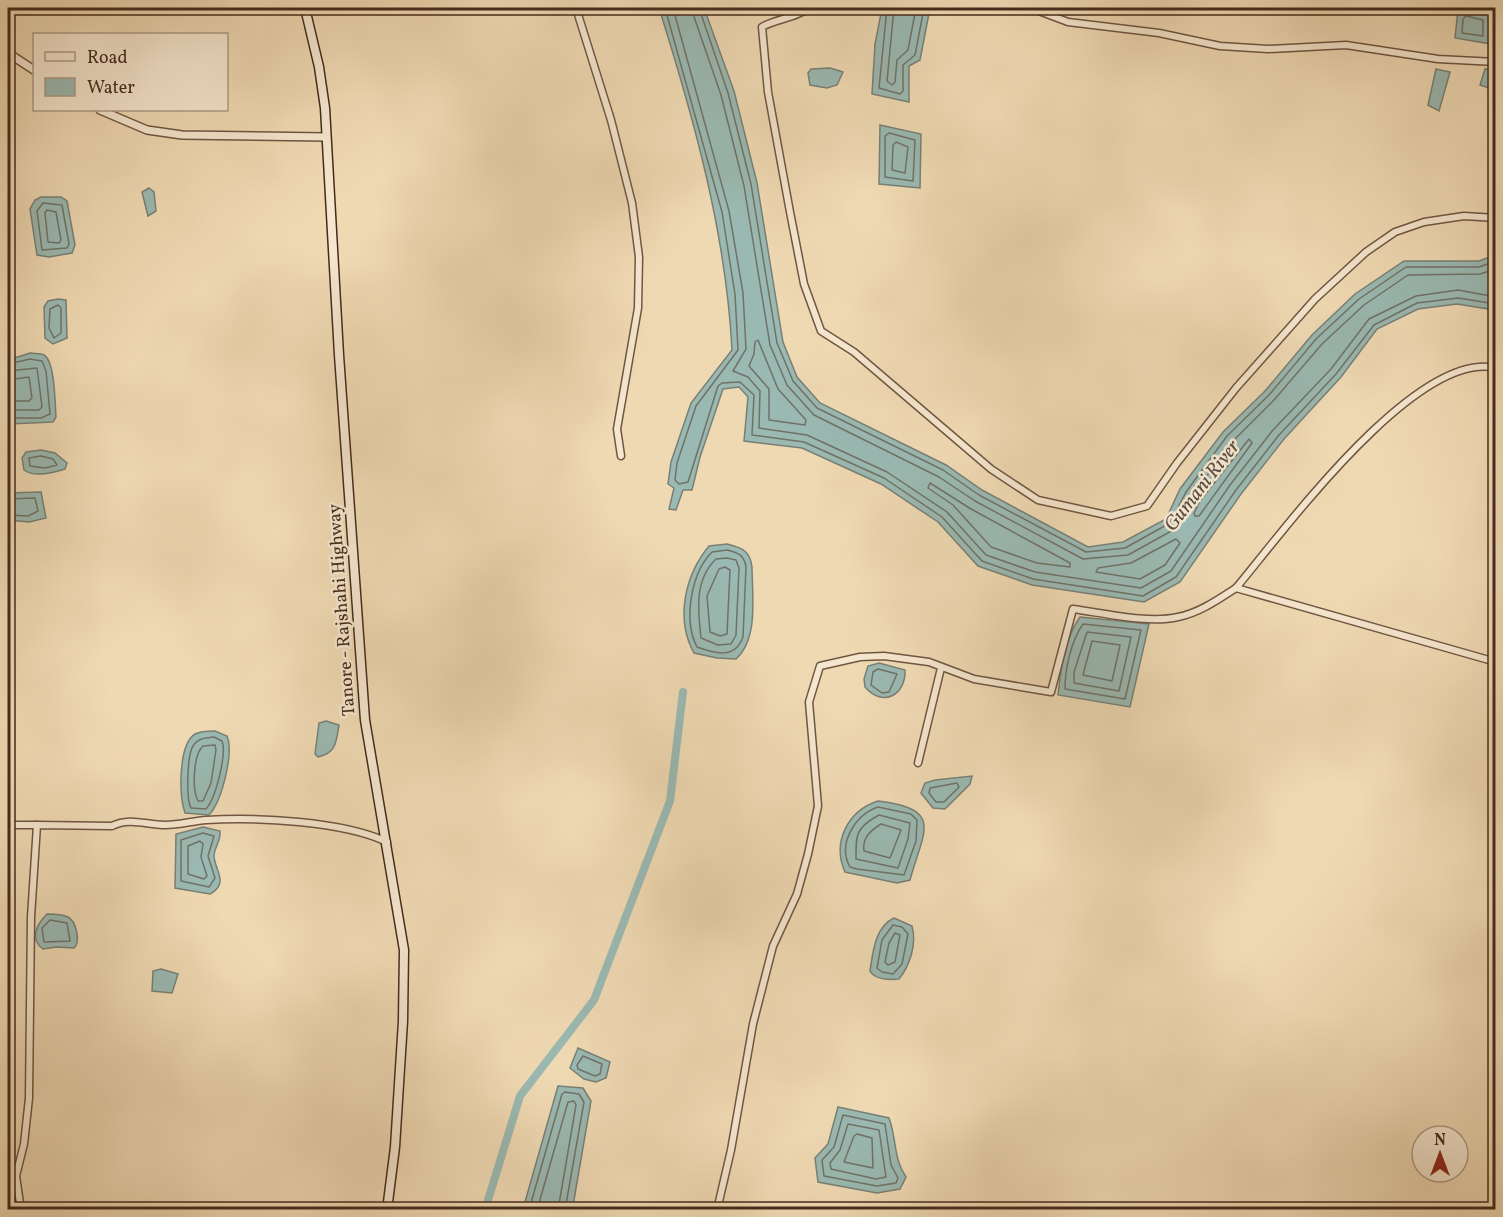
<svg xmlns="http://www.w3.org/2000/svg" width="1503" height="1217" viewBox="0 0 1503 1217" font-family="Vollkorn,serif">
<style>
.water{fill:#9ab9b2;stroke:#788076;stroke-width:1.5}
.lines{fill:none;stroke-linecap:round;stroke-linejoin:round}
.shore{stroke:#707268;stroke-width:1.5}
.canal{stroke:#9ab9b2;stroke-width:8}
.minor-casing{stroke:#705642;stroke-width:9}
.tertiary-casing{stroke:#705642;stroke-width:10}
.secondary-casing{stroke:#452b1d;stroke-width:11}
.minor{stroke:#f5e6ce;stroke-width:6}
.tertiary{stroke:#f5e6ce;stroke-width:7}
.secondary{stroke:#f5e6ce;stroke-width:8}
.labels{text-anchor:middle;stroke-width:5;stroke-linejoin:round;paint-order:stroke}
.street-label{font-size:18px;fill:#452b1d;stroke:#f5e6ce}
.water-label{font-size:20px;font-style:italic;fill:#5a4e42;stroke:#f5e6ce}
</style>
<rect width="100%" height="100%" fill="#efd9b3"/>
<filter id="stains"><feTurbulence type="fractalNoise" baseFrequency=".00333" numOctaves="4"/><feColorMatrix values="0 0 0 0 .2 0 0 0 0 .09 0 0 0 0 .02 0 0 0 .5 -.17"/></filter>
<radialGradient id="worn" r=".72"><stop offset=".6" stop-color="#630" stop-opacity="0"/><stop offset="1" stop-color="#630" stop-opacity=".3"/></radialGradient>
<g class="water">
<path d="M 659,8 L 704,8 L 734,91 L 757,183 L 783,342 L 797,377 L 820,403 L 946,465 L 982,490 L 1088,547 L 1123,542 L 1166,519 L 1180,489 L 1223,432 L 1265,391 L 1312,335 L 1355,294 L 1404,261 L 1479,261 L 1495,255 L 1495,310 L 1457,304 L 1418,309 L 1377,329 L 1341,377 L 1284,439 L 1241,494 L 1180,582 L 1144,602 L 1032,585 L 978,566 L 938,522 L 881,484 L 802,448 L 744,441 L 748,397 L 739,387 L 723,389 L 700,457 L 692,490 L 683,490 L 676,510 L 669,509 L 674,488 L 668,484 L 671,462 L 691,403 L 732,350 C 726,233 694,119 659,8 Z"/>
<polygon points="882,8 930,8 920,60 909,66 909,102 872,94 875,44"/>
<polygon points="1458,9 1489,14 1491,44 1455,38"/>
<polygon points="830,68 843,72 837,85 827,88 810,85 808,73 811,69"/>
<polygon points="1436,69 1450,72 1439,111 1428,105"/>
<polygon points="1485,69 1495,70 1495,90 1480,85"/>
<polygon points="880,125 921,134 920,188 879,184"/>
<polygon points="149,188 154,192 156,211 148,216 142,192"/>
<polygon points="41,197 61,197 67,201 75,245 72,253 49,257 37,255 30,209 35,200"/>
<polygon points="58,299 66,300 67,338 53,344 45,338 44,307 48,301"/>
<path d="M 30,353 C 34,354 40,353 44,355 C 55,361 55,404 56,417 L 53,422 L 9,424 L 8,360 Z"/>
<path d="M 41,450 L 55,453 L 67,463 L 65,469 C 53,473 35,478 24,470 L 22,458 L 26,452 Z"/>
<polygon points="41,492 46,518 29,522 8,520 8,493"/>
<path d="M 727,544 C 743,548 750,551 752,567 C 752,595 759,638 736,659 L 717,658 L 694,653 C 675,619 685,575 709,546 Z"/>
<path d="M 1080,617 L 1149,624 L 1130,707 L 1058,695 C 1061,668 1064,640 1080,617 Z"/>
<path d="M 879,663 L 905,670 C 906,695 883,708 865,687 L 864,679 L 868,666 Z"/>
<path d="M 326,721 L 339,725 C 336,741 337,753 318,757 L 315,754 L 319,723 Z"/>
<path d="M 215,731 L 227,736 C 234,753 222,801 209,815 L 185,813 C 179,795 178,745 195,734 C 201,731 209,731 215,731 Z"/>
<polygon points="972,776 970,784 945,809 933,808 921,793 925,783 935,780"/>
<path d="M 878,801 C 945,809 923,831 910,880 L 897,883 L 845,872 C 832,843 847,811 878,801 Z"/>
<path d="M 203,827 L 220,831 C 221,841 215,846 214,855 C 214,870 230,883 210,894 L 175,888 L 176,834 Z"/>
<path d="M 47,914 C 54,914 62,914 68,917 C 76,921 81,942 74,948 L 56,947 L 43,949 C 29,939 37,924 47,914 Z"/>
<path d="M 894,918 L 912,926 C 917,944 910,965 899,979 C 889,980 875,980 870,971 C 873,951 875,927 894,918 Z"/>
<polygon points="161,969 178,974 172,993 152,991 153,971"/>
<polygon points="578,1048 610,1062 606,1078 596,1082 584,1079 570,1068"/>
<polygon points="558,1086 583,1088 591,1101 574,1200 571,1209 523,1209"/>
<path d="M 838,1107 L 889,1118 C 897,1140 893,1158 906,1177 L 900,1189 L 877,1193 L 818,1182 L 815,1158 L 828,1144 Z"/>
</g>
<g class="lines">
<g class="shore">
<polyline points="665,8 722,212 735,294 738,350 696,406 677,463 675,480 679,484 688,482 718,386 722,383 740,382 754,395 752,435 804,442 884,478 942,517 982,561 1033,579 1143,596 1176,577 1236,490 1279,435 1336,374 1374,325 1417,303 1458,298 1496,304"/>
<polyline points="673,8 729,211 743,293 746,349 733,371 748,377 760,391 759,428 807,435 887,472 947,512 986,555 1035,572 1141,588 1171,571 1230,485 1273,430 1331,369 1369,319 1416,296 1458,290 1496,297"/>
<polyline points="691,8 721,95 744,186 770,345 787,385 814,415 939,477 975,501 1083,559 1128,555 1175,529 1192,496 1233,441 1274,400 1322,344 1364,305 1408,275 1480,274 1496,269"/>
<polyline points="699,8 728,93 751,184 777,343 793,381 817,408 943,470 979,495 1086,552 1125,548 1170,523 1186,492 1227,436 1269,395 1316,339 1359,299 1406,267 1479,267 1496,261"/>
<polyline points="887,8 879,88 900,94 903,91 903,65 915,55 924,8"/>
<polyline points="894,8 887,81 892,85 895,82 897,60 908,50 916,8"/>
<polygon points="1466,16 1483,20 1483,36 1462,33 1463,19"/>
<polygon points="889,133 915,140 913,181 885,177 885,136"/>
<polygon points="896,142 908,147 905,173 892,170 893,145"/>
<polygon points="43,203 62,205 69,244 67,248 42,250 37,211"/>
<polygon points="47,210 56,212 61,240 59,243 48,242 45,213"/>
<polygon points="58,305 61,308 61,333 54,338 49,328 50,309"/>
<polygon points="758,340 778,389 806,420 805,425 769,420 769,389 749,366 754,354 755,342"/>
<polyline points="8,364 30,359 42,361 46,371 50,414 41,418 8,418"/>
<polyline points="8,371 37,368 42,407 39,410 8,410"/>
<polyline points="8,380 29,377 32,398 29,401 8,401"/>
<polygon points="1249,439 1252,443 1199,516 1195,516 1194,513 1200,501"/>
<polygon points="41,456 53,459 57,465 45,468 30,466 29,458"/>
<polygon points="930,483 971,509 1070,563 1070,567 1037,563 991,547 953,505 928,488"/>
<polyline points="8,499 35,498 38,511 28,516 8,515"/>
<polygon points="1176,539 1180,543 1165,565 1140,579 1096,572 1098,568 1131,563"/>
<path d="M 727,550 C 739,553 744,555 746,567 L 743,637 C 735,659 716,654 697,647 C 683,620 691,573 712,552 Z"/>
<path d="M 727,558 L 736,560 L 739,568 L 736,635 L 731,644 L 718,645 L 701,638 C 698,611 694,580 716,559 Z"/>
<polygon points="725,567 730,570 727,634 720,636 710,632 707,596 719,569"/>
<path d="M 1083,624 L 1141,630 L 1125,699 L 1065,689 C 1065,669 1071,641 1083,624 Z"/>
<polygon points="1087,632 1131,637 1119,691 1074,683 1074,672"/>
<polygon points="1092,641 1120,645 1112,681 1083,675"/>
<polygon points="878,669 897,674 889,692 882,693 871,685 873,672"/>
<path d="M 214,737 L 222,741 C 227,753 216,798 206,809 L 191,808 C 186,800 187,755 193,746 C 198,738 205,738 214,737 Z"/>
<path d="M 215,745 L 216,750 L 211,783 L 203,801 L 198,801 C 192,790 193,755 203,746 Z"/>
<polygon points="957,783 959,787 944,802 936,802 929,793 930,788"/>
<path d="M 878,807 L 911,814 L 917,820 L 916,841 L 904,875 L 857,869 L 850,867 C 837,844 855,815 878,807 Z"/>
<path d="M 879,815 L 910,823 L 908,839 L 898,868 L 856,859 C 856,835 855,828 879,815 Z"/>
<path d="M 881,824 L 901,830 L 890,858 L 864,851 C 862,838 870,831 881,824 Z"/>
<polygon points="203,833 214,836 208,856 215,878 209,887 181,881 181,840"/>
<polygon points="200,841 203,844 201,857 207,876 204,879 188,874 188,846"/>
<polygon points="50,920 67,923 70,941 44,942 42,928"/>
<polygon points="893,925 902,927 908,934 902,964 893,974 882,972 877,968 882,940"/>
<polygon points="895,933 900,935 895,962 888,965 885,962 889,943"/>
<polygon points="583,1056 602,1064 600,1074 595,1076 578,1069 577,1065"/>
<polygon points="843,1115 885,1124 891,1165 898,1178 896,1183 877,1186 824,1176 822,1160 834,1147"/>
<polygon points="848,1124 879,1130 886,1177 876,1179 831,1169 830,1163 840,1150"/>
<polygon points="857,1134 872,1138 873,1168 844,1162 854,1136"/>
<polyline points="529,1210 562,1094 565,1092 579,1094 584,1102 565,1210"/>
<polyline points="537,1210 568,1102 574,1101 576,1105 558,1210"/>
</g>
<polyline class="canal" points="485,1210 520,1096 594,1000 670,801 683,692"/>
<defs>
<g id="minor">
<polyline points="576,8 611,120 632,203 639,257 638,308 617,429 621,456"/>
<path d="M 808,8 C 797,18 775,19 762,27 L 768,92 L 790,212 L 804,284 L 821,331 L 854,352 L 991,469 L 1038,500 L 1111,516 L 1147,506 L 1177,463 L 1236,388 L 1315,299 L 1366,252 L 1395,232 L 1424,222 L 1464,216 L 1496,218"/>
<polyline points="1031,8 1068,22 1159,33 1220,46 1268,49 1346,45 1438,59 1496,62"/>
<path d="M 1496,368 C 1416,349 1283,532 1236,588 L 1496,662"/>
<polyline points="918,763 941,668"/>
<polyline points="8,825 37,825"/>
<path d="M 21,1210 L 16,1176 L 24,1144 L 29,1098 L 31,917 L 37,825 L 112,826 C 130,817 146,825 165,825 C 179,825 193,821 206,820 C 256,817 343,821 387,842"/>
<path d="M 717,1210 L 731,1150 L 753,1024 L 773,946 L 797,894 L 808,854 L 818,806 L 809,702 L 820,666 L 860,657 L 884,656 L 929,662 L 974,679 L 1051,692 L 1073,609 C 1104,613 1148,624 1178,617 C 1199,613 1219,599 1236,588"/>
</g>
<g id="tertiary">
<polyline points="8,53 34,70"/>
<polyline points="100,110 147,130 182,135 326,137"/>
</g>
<polyline id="secondary" points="305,8 319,67 325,108 339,355 365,720 404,950 403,1021 395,1147 387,1210"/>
</defs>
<use href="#minor" class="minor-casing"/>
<use href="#tertiary" class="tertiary-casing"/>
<use href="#secondary" class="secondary-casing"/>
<use href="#minor" class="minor"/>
<use href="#tertiary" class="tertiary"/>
<use href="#secondary" class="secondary"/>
</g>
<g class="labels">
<g class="street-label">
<text transform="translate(341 610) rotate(-94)" y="6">Tanore - Rajshahi Highway</text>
</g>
<g class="water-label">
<text transform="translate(1201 485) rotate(-52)" y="7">Gumani River</text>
</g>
</g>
<rect width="1503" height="1217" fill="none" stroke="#efd9b3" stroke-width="30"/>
<rect x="9" y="9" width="1485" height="1199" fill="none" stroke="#452b1d" stroke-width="3"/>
<rect x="15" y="15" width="1473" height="1187" fill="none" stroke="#452b1d" stroke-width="1.5"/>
<rect x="33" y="33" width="195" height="78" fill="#f5e6ce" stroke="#af9b87" stroke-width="1.5"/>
<rect x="45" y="52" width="30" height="9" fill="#f5e6ce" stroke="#af9b87" stroke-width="1.5"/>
<text x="87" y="63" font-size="18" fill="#452b1d">Road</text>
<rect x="45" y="78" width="30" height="18" fill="#9ab9b2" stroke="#af9b87" stroke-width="1.5"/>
<text x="87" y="93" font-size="18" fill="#452b1d">Water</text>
<g transform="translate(1440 1154)"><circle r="28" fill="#f5e6ce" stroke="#af9b87" stroke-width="1.5"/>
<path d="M0-4.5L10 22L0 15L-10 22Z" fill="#8f2418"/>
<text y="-9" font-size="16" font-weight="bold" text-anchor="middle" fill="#452b1d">N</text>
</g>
<rect width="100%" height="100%" filter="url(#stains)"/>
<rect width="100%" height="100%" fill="url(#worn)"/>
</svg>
